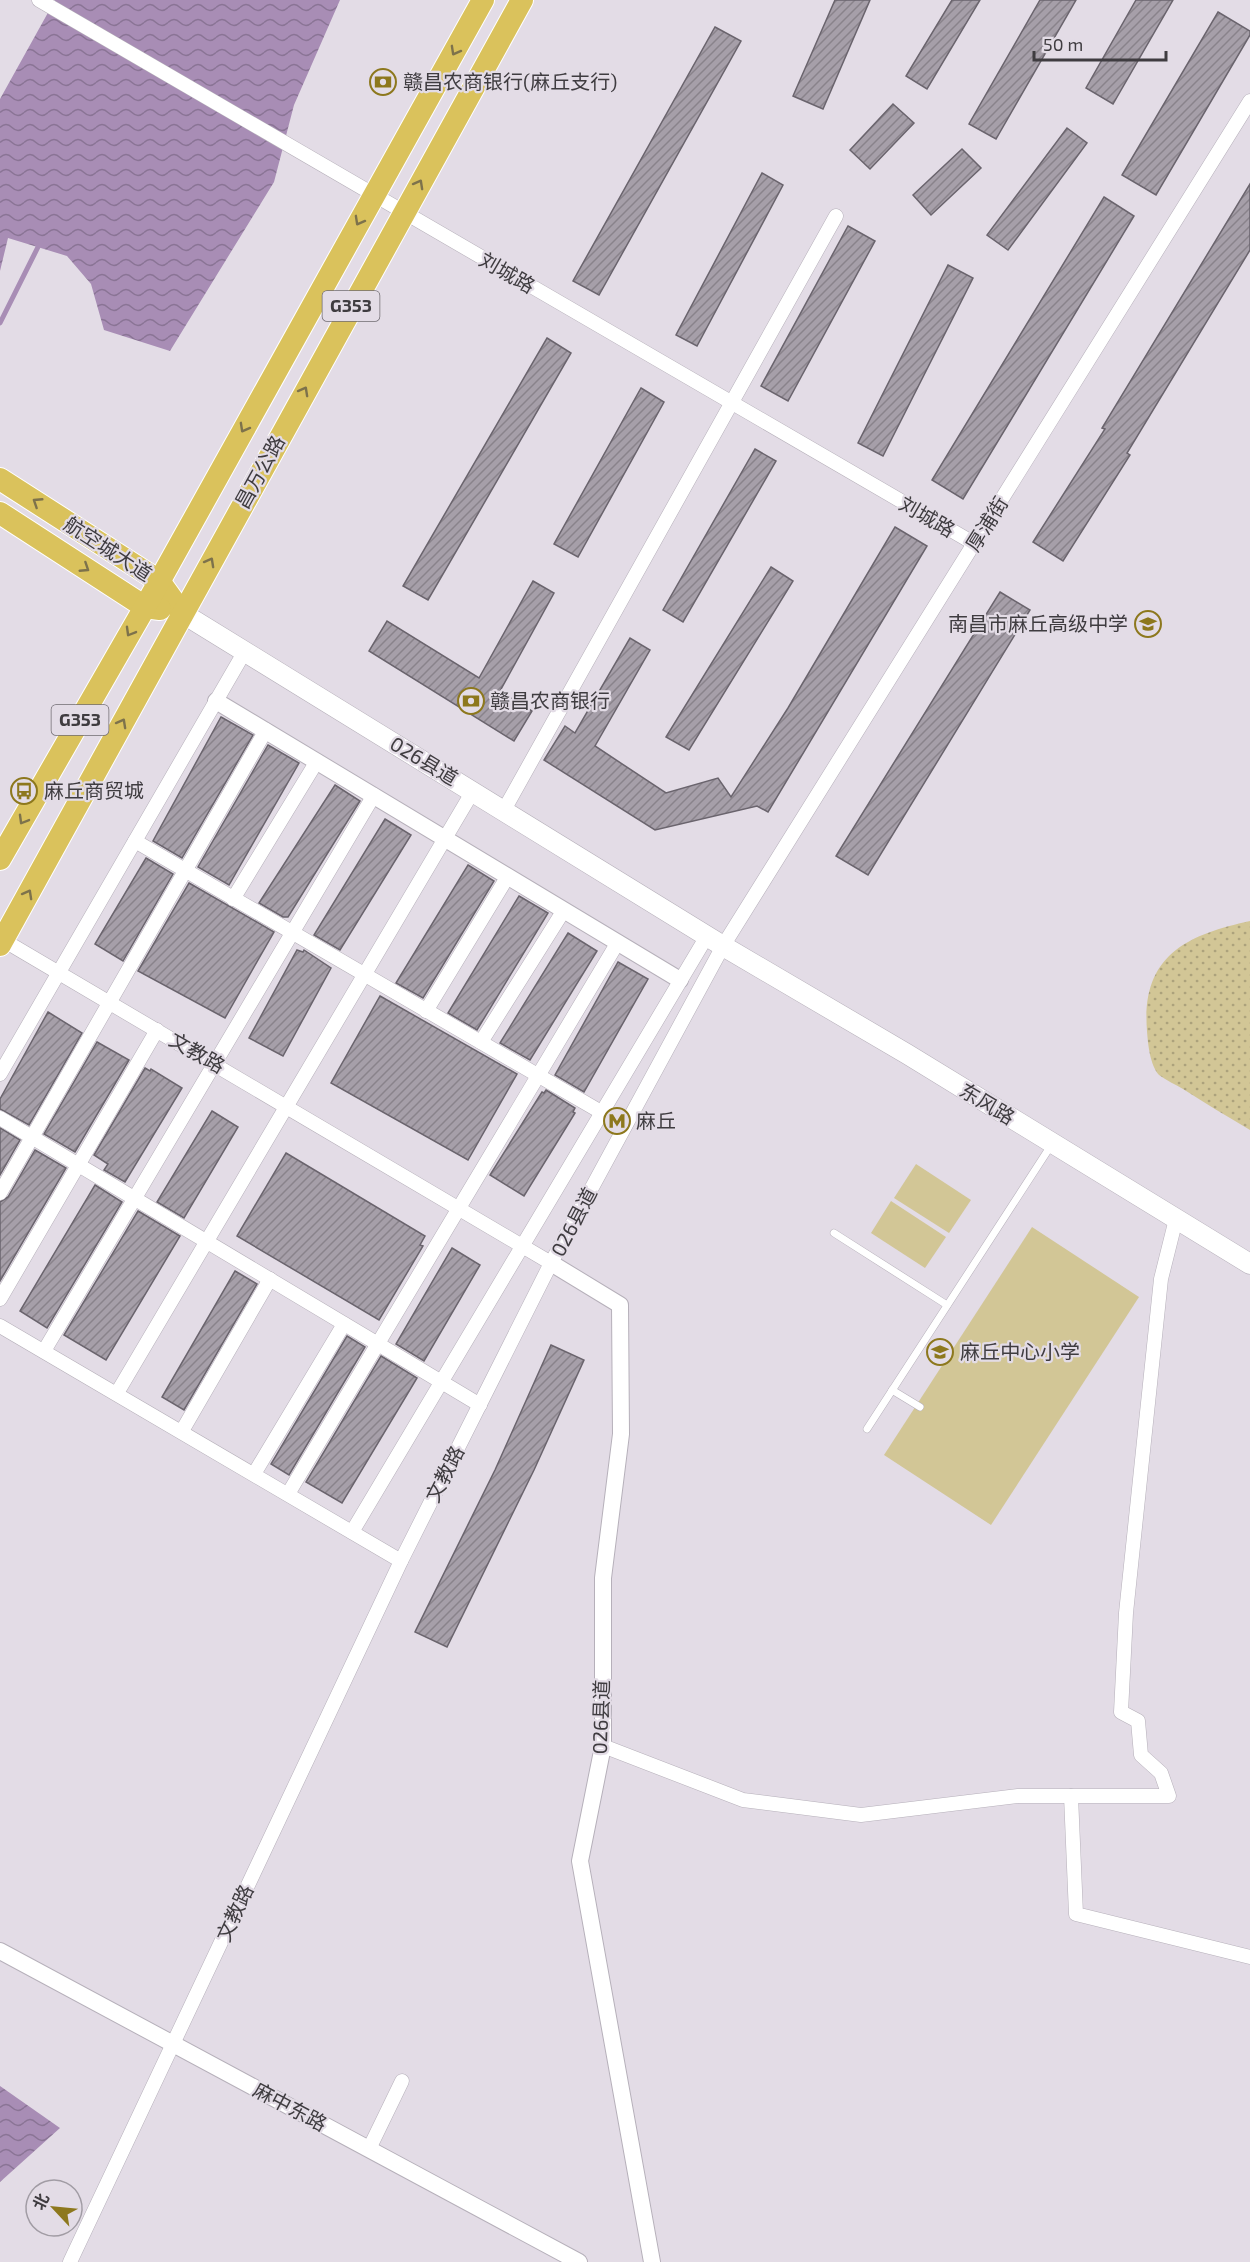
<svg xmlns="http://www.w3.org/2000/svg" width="1250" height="2262" viewBox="0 0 1250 2262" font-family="'Exo 2','Noto Sans SC',sans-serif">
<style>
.grass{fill:url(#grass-dots)}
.park{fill:#d2c696}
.water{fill:url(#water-waves)}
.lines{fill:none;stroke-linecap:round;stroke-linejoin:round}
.stream{stroke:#a88db5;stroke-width:5}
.building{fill:url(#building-hatch);stroke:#6a646d;stroke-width:1.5}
.service-casing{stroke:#b6b0ba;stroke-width:8}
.minor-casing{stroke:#b6b0ba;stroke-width:15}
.tertiary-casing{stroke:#b6b0ba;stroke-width:18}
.secondary-casing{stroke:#b6b0ba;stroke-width:21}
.trunk-casing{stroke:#fff;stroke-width:24}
.service{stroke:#fff;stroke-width:7}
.minor{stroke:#fff;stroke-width:14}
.tertiary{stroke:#fff;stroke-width:16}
.secondary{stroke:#fff;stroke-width:20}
.trunk{stroke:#dac25c;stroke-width:22}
.oneway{stroke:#7d724b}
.labels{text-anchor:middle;stroke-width:4.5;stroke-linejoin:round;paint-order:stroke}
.shield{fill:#e3dce6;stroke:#706c72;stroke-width:1.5}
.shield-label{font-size:18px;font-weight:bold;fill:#3f3c40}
.poi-label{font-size:20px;fill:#3f3c40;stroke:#e3dce6;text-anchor:start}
.street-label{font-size:20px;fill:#3f3c40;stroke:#e3dce6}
</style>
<defs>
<pattern id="grass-dots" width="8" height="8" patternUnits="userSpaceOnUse" patternTransform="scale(1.5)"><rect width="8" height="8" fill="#d2c696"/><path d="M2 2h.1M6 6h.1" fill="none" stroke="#aca27c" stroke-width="1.8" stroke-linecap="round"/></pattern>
<pattern id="water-waves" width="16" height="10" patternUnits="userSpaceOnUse" patternTransform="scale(1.5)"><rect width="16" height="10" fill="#a88db5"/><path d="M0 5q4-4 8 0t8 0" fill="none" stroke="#8a7495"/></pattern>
<pattern id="building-hatch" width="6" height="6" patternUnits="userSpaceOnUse" patternTransform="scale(1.5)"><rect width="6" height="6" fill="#a69fa9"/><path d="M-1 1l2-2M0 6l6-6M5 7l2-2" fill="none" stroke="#89838b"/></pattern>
</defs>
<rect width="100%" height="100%" fill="#e3dce6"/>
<path class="grass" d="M 1250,921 L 1250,1130 C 1228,1117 1205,1103 1183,1089 C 1176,1085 1166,1080 1159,1075 C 1150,1065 1148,1044 1147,1031 C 1141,956 1186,935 1250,921 Z"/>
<g class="park">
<polygon points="916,1164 971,1200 949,1233 894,1198"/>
<polygon points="891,1201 946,1237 925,1268 871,1233"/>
<polygon points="1032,1227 1139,1297 991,1525 884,1455"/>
</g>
<g class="water">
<polygon points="55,0 340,0 294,105 274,182 170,351 104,330 91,284 67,256 8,238 0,271 0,99"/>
<polygon points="0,2086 60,2128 0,2182"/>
</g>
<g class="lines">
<polyline class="stream" points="0,323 41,241"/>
</g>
<g class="building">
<polygon points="835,0 870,0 823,109 793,96"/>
<polygon points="952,0 980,0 927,89 906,76"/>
<polygon points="1040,0 1076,0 996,139 969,124"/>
<polygon points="1136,0 1173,0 1113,104 1086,88"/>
<polygon points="1218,12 1250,31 1250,35 1156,195 1122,175"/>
<polygon points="715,27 741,41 599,295 573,281"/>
<polygon points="893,104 914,123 870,169 850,150"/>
<polygon points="1067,128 1087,143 1008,250 987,235"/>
<polygon points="962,149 981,168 931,215 913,195"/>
<polygon points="762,173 783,185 697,346 676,335"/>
<polygon points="1250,184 1250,250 1127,453 1130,455 1063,561 1033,542 1105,429 1102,428"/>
<polygon points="1104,197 1134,216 963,499 932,480"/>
<polygon points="848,226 875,241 788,401 761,386"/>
<polygon points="948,265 973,278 883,456 858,443"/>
<polygon points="547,338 571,353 428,600 403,586"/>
<polygon points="641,388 664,402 578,557 554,544"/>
<polygon points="755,449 776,461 683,622 663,610"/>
<polygon points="895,527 927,546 768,812 757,806 655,830 544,760 565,726 575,733 630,638 650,650 595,746 666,793 718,778 731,797 788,708"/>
<polygon points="771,567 793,581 689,750 666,737"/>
<polygon points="533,581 554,593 500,691 532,711 514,741 369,651 387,621 479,678"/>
<polygon points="1000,592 1030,610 868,875 836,856"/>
<polygon points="221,717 253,735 182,858 153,841"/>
<polygon points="268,745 299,763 229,885 198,867"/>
<polygon points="335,785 360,801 288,917 283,917 259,903"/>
<polygon points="385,819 411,835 340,950 314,935"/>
<polygon points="146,858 173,874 123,961 95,944"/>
<polygon points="468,865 494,881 423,998 396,983"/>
<polygon points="189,883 274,932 225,1018 138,971"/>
<polygon points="519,896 548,913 477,1030 448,1013"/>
<polygon points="568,933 597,951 530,1060 500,1043"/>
<polygon points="297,950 303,952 304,950 331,968 283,1056 249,1038"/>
<polygon points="618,962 648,979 584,1092 555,1075"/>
<polygon points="380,996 517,1074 468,1160 331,1083"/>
<polygon points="48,1012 82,1033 29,1125 0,1109 0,1099"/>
<polygon points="97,1042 129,1060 75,1152 44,1134"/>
<polygon points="145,1068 150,1071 151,1069 182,1088 125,1182 104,1170 108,1164 94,1155"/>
<polygon points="546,1090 575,1108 573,1112 575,1113 524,1196 490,1175 542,1092 544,1093"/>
<polygon points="212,1111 238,1127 184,1218 157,1202"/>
<polygon points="0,1128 20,1140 0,1175"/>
<polygon points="35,1150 66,1168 0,1281 0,1202 8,1197"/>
<polygon points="286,1153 425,1236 420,1245 423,1246 379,1320 237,1236"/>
<polygon points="95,1185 122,1202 47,1328 20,1311"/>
<polygon points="138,1211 180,1236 106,1360 64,1335"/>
<polygon points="452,1248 480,1265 424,1361 396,1344"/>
<polygon points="235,1271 257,1284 184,1410 162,1397"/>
<polygon points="347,1336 365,1347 289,1475 271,1464"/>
<polygon points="551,1345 584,1360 534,1470 447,1647 415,1632 495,1470"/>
<polygon points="381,1356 417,1378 342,1503 306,1482"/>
</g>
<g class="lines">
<defs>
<g id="service">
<polyline points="834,1233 947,1305"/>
<polyline points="892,1390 920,1407"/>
<polyline points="867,1429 1052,1144"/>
</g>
<g id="minor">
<polyline points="39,0 975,544"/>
<polyline points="504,810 836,216"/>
<polyline points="135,841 601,1112"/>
<polyline points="233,899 317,761"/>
<polyline points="3,940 551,1263 401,1561 70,2262"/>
<polyline points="426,1011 508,876"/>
<polyline points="481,1042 564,910"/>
<polyline points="0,1074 245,651"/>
<polyline points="0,1118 480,1405"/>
<polyline points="0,1193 266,730"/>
<polyline points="551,1263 723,946 1250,101"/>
<polyline points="0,1299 157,1030"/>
<polyline points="0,1326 401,1561"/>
<polyline points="44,1351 374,795"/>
<polyline points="117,1393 473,791"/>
<polyline points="182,1431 270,1279"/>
<polyline points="254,1474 344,1324"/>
<polyline points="288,1494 618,942"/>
<polyline points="352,1532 707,936"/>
<polyline points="603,1746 743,1800 861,1815 1018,1796 1169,1796 1161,1773 1141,1755 1138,1721 1121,1712 1126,1613 1161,1279 1176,1219"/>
<polyline points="1071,1796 1076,1914 1250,1957"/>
<polyline points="369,2149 402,2081"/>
</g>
<g id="tertiary">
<polyline points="216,701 680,980"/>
<polyline points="551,1263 620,1305 621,1434 603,1578 603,1746 580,1861 652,2262"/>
<polyline points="0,1951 579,2262"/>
</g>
<polyline id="secondary" points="182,613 723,946 907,1054 1250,1264"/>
<g id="trunk">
<polyline points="0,479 159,581 182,613"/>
<polyline points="0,513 145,607 160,609"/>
<polyline points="0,859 145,607 483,0"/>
<polyline points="0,945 522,0"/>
</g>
</defs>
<use href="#service" class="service-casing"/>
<use href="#minor" class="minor-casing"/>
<use href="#tertiary" class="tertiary-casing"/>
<use href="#secondary" class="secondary-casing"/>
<use href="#trunk" class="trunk-casing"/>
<use href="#service" class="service"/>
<use href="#minor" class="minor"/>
<use href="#tertiary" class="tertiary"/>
<use href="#secondary" class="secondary"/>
<use href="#trunk" class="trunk"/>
</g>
<defs><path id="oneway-chevron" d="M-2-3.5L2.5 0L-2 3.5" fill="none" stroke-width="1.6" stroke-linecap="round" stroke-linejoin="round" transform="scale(1.5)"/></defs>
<g class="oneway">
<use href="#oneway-chevron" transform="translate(455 51) rotate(119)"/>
<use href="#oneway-chevron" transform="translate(419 184) rotate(-61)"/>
<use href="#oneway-chevron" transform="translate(359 221) rotate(119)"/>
<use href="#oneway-chevron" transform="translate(304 391) rotate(-61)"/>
<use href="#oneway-chevron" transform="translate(244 428) rotate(119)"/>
<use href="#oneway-chevron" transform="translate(37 502) rotate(-147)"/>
<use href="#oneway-chevron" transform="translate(210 562) rotate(-61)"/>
<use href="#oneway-chevron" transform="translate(85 568) rotate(33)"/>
<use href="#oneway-chevron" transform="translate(130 632) rotate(120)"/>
<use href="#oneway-chevron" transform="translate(122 723) rotate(-61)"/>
<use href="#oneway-chevron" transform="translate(23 820) rotate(120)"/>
<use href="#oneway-chevron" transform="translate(28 894) rotate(-61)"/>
</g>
<defs>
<symbol id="bank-ring" viewBox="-11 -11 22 22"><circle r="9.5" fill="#e3dce6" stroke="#8d781d" stroke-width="1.5"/><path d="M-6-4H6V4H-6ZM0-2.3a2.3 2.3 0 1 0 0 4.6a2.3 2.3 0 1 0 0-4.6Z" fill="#8d781d"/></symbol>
<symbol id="school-ring" viewBox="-11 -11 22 22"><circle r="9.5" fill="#e3dce6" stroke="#8d781d" stroke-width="1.5"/><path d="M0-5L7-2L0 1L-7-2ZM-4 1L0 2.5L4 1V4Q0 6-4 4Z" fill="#8d781d"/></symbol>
<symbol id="bus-ring" viewBox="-11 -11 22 22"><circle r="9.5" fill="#e3dce6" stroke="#8d781d" stroke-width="1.5"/><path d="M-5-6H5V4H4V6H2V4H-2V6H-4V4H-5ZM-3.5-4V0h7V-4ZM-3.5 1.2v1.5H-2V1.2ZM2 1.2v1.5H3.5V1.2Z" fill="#8d781d"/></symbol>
<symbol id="metro-ring" viewBox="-11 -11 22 22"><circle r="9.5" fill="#e3dce6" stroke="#8d781d" stroke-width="1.5"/><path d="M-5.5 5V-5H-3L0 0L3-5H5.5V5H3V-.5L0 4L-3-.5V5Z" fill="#8d781d"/></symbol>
</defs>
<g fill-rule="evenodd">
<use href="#bank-ring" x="368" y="67" width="30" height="30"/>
<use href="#school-ring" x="1133" y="609" width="30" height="30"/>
<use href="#bank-ring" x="456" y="686" width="30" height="30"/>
<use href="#bus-ring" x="9" y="776" width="30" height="30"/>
<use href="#metro-ring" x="602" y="1106" width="30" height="30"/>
<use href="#school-ring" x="925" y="1337" width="30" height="30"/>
</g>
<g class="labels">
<g class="shield">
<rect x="322.5" y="291" width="57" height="30" rx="4.5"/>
<rect x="51.5" y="705" width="57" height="30" rx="4.5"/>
</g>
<g class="shield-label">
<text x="351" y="312">G353</text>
<text x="80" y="726">G353</text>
</g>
<g class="poi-label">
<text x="403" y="89">赣昌农商银行(麻丘支行)</text>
<text x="1128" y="631" text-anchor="end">南昌市麻丘高级中学</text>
<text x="490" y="708">赣昌农商银行</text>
<text x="44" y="798">麻丘商贸城</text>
<text x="636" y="1128">麻丘</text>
<text x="960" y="1359">麻丘中心小学</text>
</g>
<g class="street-label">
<text transform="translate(507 273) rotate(30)" y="7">刘城路</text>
<text transform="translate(260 472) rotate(-61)" y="7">昌万公路</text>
<text transform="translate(927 517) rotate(30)" y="7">刘城路</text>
<text transform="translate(987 524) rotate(-58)" y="7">厚浦街</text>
<text transform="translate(108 549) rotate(33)" y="7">航空城大道</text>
<text transform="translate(424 761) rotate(31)" y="7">026县道</text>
<text transform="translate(197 1053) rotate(30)" y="7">文教路</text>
<text transform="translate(987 1104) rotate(31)" y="7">东风路</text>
<text transform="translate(574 1222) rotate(-62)" y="7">026县道</text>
<text transform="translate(445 1474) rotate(-63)" y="7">文教路</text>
<text transform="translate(601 1717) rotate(-88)" y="7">026县道</text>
<text transform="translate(235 1913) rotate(-65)" y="7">文教路</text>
<text transform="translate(290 2107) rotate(28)" y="7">麻中东路</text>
</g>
</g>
<g transform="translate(54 2208) rotate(296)"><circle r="28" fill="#e3dce6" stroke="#a19ca4" stroke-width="1.5"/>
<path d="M0-4.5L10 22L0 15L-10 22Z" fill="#8d781d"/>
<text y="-9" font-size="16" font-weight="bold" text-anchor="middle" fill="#3f3c40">北</text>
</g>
<path d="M1034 51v9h132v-9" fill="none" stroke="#3f3c40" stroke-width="3"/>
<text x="1043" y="51" font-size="18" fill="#3f3c40" stroke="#e3dce6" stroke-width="4.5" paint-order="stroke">50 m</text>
</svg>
